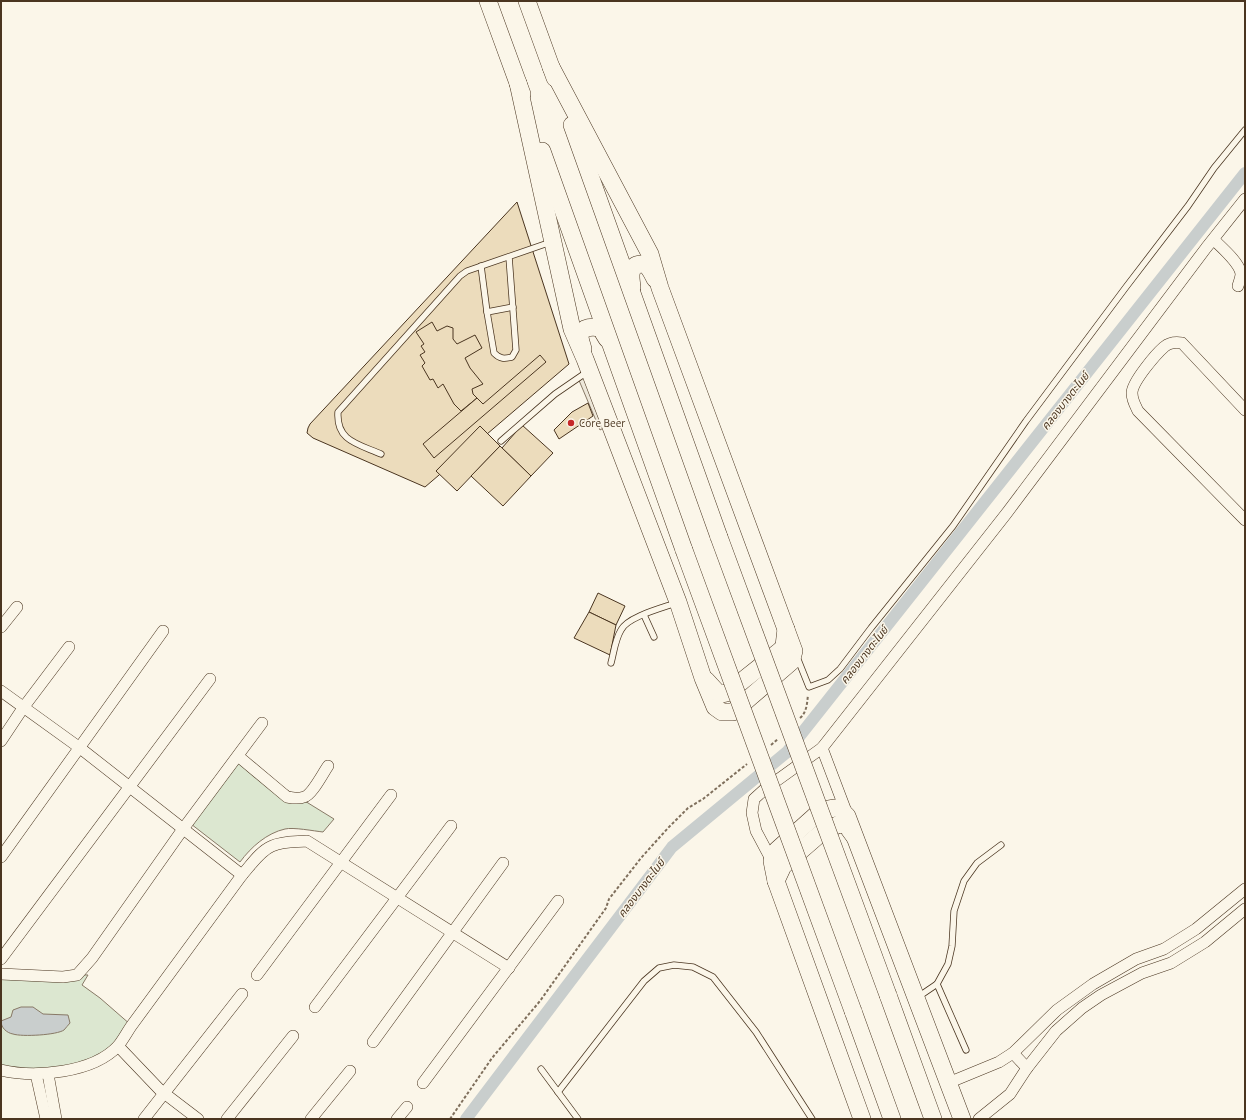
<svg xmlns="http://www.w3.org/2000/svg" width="1246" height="1120" viewBox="0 0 1246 1120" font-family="'Open Sans','Noto Sans Thai',sans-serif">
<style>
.green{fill:#dce7d0;stroke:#887966}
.parking{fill:#ede7d9;stroke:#887966}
.water{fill:#c9cecd;stroke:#887966}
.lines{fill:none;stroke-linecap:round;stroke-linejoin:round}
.canal{stroke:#c9cecd;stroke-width:12}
.building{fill:#ecdcbc;stroke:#4a3520}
.service-casing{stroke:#4a3520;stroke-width:7}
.minor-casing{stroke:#4a3520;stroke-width:12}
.primary-casing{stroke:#4a3520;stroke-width:18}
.path{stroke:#7f6f5c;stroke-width:2;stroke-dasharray:3 2;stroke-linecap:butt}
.service{stroke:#fbf6e9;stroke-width:5.5}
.minor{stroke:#fbf6e9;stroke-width:11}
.primary{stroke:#fbf6e9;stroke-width:17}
.primary-bridge-casing{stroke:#4a3520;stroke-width:18;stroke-linecap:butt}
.primary-bridge{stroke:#fbf6e9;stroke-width:17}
.poi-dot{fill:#c62828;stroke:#fbf6e9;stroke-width:1.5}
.labels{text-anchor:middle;stroke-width:3;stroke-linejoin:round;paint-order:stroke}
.poi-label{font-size:10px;fill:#4a3520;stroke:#fbf6e9;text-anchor:start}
.water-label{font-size:11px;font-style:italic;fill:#4a3520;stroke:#fbf6e9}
</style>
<rect width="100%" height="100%" fill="#fbf6e9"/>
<g class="green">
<path d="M 240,761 L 334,819 L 323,832 C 314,831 293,827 285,829 C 267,833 251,847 240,862 L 191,824 Z"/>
<polygon points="3,973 88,975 82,985 100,998 131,1025 119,1043 80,1066 32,1072 1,1067 1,975"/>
</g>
<polygon class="parking" points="584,365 607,426 600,430 578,378"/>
<path class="water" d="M 21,1007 L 33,1007 L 43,1014 L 68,1015 L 70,1023 C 68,1025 66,1028 64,1030 C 57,1035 22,1037 13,1034 C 7,1033 1,1028 1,1021 L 11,1017 L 13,1010 Z"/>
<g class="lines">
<polyline class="canal" points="466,1119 672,847 787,752 1245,173"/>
</g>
<g class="building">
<polygon points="517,202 569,364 425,487 313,438 307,433 308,428 310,424"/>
<polygon points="432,322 437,331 447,326 453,328 453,339 457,344 475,335 482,348 465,358 470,368 483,384 472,389 473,394 477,398 461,411 454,404 443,384 438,388 433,379 430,380 422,366 425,363 420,355 425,352 421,346 424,344 416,332"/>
<polygon points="540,355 546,362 434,458 423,444 477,398 483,404"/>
<polygon points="588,403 593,416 559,439 554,430 572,412"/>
<polygon points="522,425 553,453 531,476 502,448"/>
<polygon points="480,426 500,446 457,491 436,471"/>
<polygon points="500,446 531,476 503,506 471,476"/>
<polygon points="598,593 625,606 616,625 589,612"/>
<polygon points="589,612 616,625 610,655 574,638"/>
</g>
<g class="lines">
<defs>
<g id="service">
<path d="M 481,266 L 487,312 L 494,353 C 500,359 504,359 512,357 L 516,350 L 509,257"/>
<polyline points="487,312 513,307"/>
<polyline points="501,441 555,394 587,372"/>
<path d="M 381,454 C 358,444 336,441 338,412 L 460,276 L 467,271 L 551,242"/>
<polyline points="644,615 654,637"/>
<polyline points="797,657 809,687 828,680 840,669 871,628 953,526 1026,421 1126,287 1188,206 1214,168 1245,130"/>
<path d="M 611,663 C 614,652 615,640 621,630 C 627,617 662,608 676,603"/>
<polyline points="937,984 966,1050"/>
<polyline points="918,997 937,984 948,964 952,946 954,911 964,881 977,863 1001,845"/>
<polyline points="541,1069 578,1119"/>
<polyline points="558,1092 644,981 659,968 674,965 693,967 713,977 756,1032 812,1119"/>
</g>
<g id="minor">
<path d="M 1214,240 C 1221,247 1240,263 1241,274 C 1241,278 1239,282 1238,286"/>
<path d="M 1245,410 L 1182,343 C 1176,342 1170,342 1164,347 C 1156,354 1132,382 1132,393 C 1132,400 1135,405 1138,411 L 1245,520"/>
<polyline points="1,627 17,607"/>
<polyline points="1,691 80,748 242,875"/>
<polyline points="1,741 23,708 69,647"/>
<polyline points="822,748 847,814"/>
<path d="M 238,756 L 287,797 C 292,798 299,799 304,797 C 312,795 323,773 328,766"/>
<polyline points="1,857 163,631"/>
<polyline points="772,861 756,831 752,813 754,799 765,789 822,748 1006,514 1206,248 1245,199"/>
<polyline points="1,959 210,679"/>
<polyline points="1,974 63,977 77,975 92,958 183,829 262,723"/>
<polyline points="257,975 391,795"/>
<polyline points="315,1007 451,826"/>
<polyline points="373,1042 503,863"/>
<polyline points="118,1046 160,1090 198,1119"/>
<polyline points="1013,1053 1027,1068"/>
<path d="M 1,1070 C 35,1078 93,1073 118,1046 C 123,1040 127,1032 132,1025 L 242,875 C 251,865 260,851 272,846 C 283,841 296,842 307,841 L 509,968"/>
<polyline points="36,1074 46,1119"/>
<polyline points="48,1074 56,1119"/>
<polyline points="423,1083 558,901"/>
<polyline points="948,1083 999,1062 1013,1053 1057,1010 1093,984 1136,959 1164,949 1196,929 1245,889"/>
<polyline points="144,1119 242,994"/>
<polyline points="227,1119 293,1036"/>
<polyline points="311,1119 350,1071"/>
<polyline points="397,1119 407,1107"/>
<polyline points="979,1119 1010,1094 1027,1068 1056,1031 1082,1008 1101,995 1142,973 1171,963 1205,942 1245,909"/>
</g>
<g id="primary">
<polyline points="488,1 522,94"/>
<polyline points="527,1 555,78"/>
<polyline points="518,83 572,329 585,359 678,602 703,678 715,707 722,712 733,712 791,662 794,651 660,288 650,254 551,67"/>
<polyline points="572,125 719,537"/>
<polyline points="542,151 684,550"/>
<path d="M 632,287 C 631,279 628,265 641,264 C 643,264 645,264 647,266 C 650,269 653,275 655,279"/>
<path d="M 583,349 C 582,345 580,340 580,336 C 581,326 595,326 601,329 L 607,339"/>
<polyline points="706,680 717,692 722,694 727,693 781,650 784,646 786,629"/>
<polyline points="776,881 783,866 821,833 839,824 846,825 854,836"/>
<polyline points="888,995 933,1119"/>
<polyline points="853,1011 892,1119"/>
<polyline points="862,1119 776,881 772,861 777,850 816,815 829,809 835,808 840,809 847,816 962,1119"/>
</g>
</defs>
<use href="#service" class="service-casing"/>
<use href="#minor" class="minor-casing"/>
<use href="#primary" class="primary-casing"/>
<g class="path">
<path d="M 800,718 C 807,712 807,703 808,695"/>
<polyline points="771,745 778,739"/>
<polyline points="450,1119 492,1058 540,1001 606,908 609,899 641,858 668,828 688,808 703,799 747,764"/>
</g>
<use href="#service" class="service"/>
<use href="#minor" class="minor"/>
<use href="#primary" class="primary"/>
<defs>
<g id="primary-bridge">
<polyline points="719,537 888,995"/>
<polyline points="684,550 853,1011"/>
</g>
</defs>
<use href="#primary-bridge" class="primary-bridge-casing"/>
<use href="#primary-bridge" class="primary-bridge"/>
</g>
<circle class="poi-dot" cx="571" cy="423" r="4"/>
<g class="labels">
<g class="poi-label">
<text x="579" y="427">Core Beer</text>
</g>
<g class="water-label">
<text transform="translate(1065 401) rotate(-52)" y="4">คลองบางตะไนย์</text>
<text transform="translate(864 655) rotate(-52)" y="4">คลองบางตะไนย์</text>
<text transform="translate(641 888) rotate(-53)" y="4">คลองบางตะไนย์</text>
</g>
</g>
<rect width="1246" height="1120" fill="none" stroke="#4a3520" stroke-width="4"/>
</svg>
